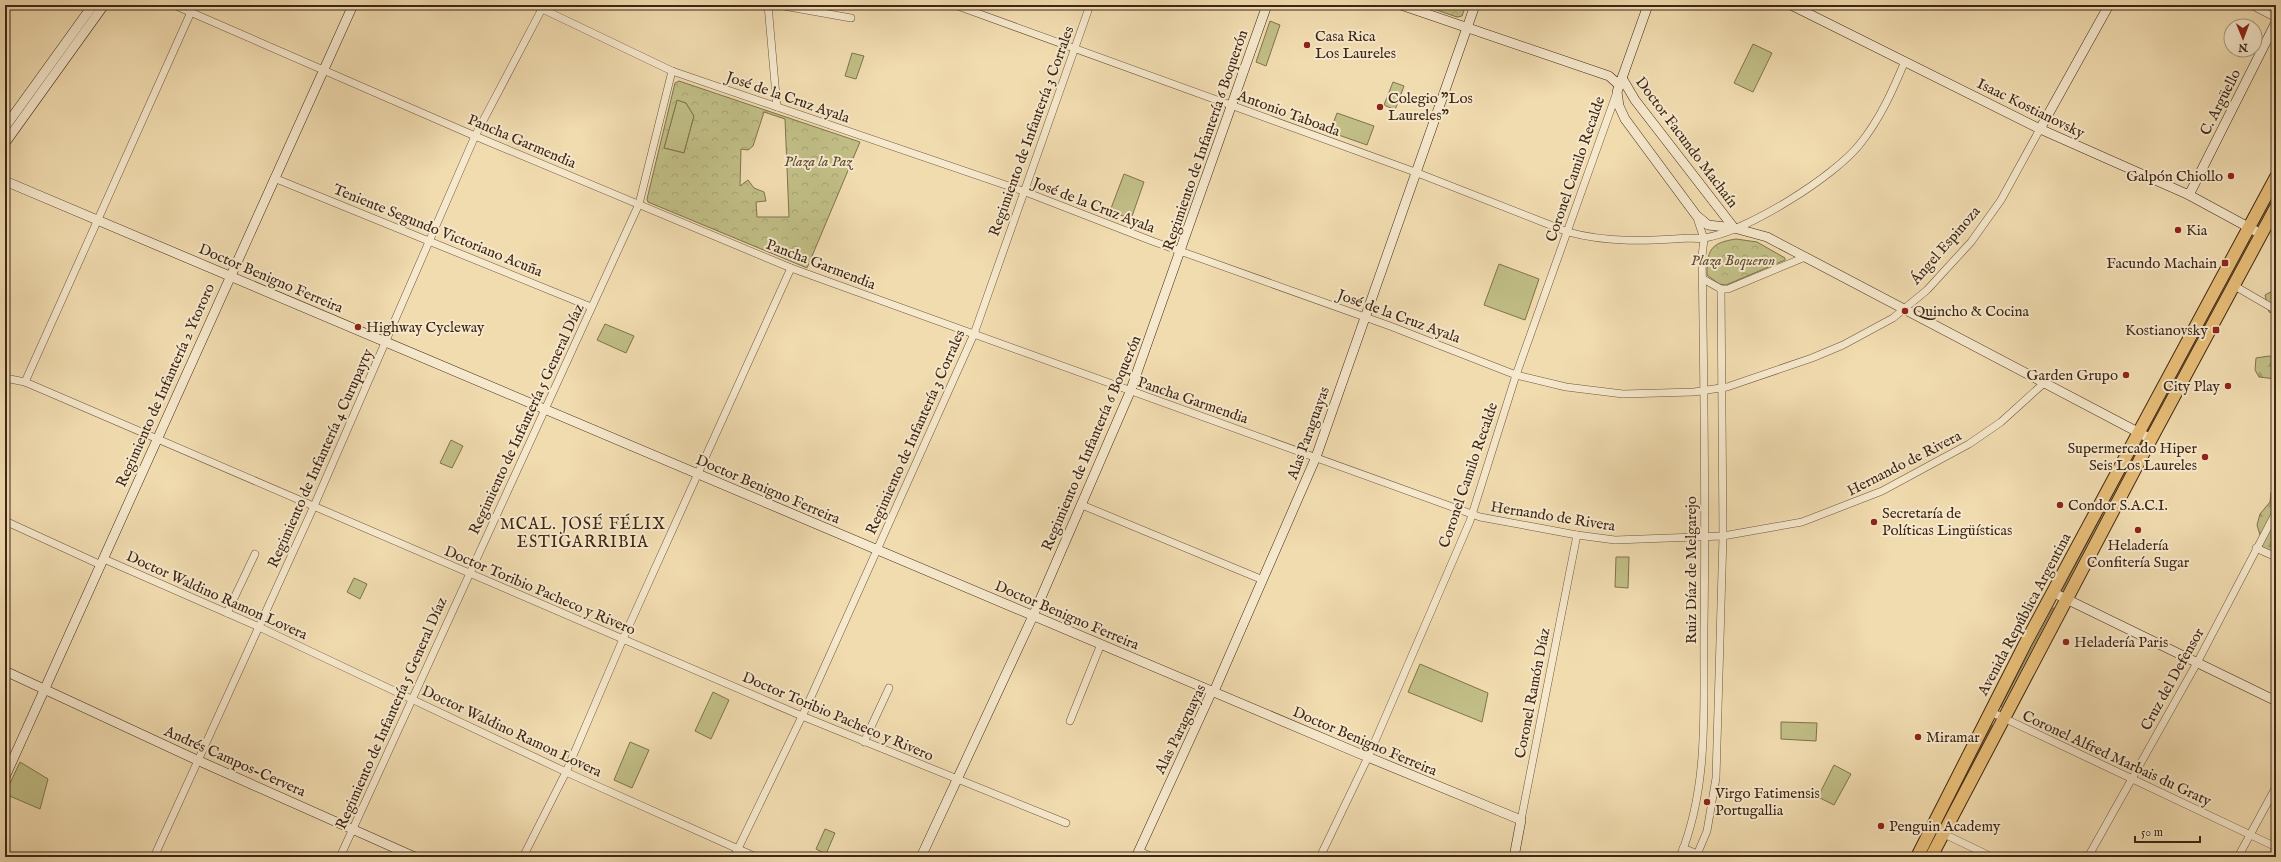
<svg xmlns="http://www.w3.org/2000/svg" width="2281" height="862" viewBox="0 0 2281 862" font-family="'IM FELL English',serif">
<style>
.grass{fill:#c1be86;stroke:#80724e}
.forest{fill:url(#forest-firs);stroke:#80724e}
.park{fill:url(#park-crowns);stroke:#80724e;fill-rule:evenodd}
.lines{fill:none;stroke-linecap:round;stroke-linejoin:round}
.street-casing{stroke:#6b543c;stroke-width:8}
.secondary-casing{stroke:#3e2616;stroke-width:10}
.highway-casing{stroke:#3e2616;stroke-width:14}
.street{stroke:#f6e8cc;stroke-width:7}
.secondary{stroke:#f6e8cc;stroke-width:9}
.highway{stroke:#e8be78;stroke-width:12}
.poi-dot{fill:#8f2418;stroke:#f6e8cc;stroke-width:1.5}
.labels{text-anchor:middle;stroke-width:4;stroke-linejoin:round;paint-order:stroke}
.poi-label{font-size:15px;fill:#3e2616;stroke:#f6e8cc;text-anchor:start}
.street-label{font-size:15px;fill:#3e2616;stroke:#f6e8cc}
.park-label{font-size:15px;font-style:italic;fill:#5f4c32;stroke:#f6e8cc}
.neighbourhood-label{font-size:16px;letter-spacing:1px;fill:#3e2616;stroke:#f6e8cc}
</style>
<defs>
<pattern id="forest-firs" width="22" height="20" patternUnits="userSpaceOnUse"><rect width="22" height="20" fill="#c1be86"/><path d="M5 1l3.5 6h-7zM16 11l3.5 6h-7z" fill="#a7a373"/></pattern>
<pattern id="park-crowns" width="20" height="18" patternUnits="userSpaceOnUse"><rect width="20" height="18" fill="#c1be86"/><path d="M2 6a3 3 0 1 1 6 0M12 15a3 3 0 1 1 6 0" fill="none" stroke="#a7a373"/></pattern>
</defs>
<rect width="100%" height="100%" fill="#f1dcb0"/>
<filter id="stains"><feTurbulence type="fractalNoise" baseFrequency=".005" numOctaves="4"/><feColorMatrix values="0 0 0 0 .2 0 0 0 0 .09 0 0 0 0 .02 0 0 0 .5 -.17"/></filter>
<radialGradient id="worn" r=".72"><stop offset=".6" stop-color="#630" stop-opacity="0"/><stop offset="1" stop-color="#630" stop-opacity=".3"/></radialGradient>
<g class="grass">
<polygon points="1270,21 1280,25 1266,66 1256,62"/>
<polygon points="1753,44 1772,53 1753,92 1734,83"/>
<polygon points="852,53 864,56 856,79 845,76"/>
<polygon points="1393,82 1404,86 1395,110 1384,105"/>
<polygon points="677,100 686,103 694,116 684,153 664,148"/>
<polygon points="1337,113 1374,126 1367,145 1330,132"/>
<polygon points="1124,174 1144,182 1131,219 1110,211"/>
<polygon points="2276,189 2276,198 2259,229 2256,226"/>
<polygon points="2248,242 2251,242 2149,432 2147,430"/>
<polygon points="1499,264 1539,279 1525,320 1484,305"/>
<polygon points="605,324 634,336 626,353 597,340"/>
<polygon points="451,440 463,446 452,468 440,463"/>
<polygon points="2136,450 2139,450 2063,593 2062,591"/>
<polygon points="1616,557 1629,557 1628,588 1615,587"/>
<polygon points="354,578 367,584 360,599 347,592"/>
<polygon points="2053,608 2056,608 2003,708 2001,706"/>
<polygon points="1420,664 1488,693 1482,722 1408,692"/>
<polygon points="713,692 729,700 711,739 695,731"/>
<polygon points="1781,722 1817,723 1816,741 1781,739"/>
<polygon points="1992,725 1994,726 1942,824 1940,822"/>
<polygon points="630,742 649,750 632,788 614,780"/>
<polygon points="20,762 48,779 40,809 5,794"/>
<polygon points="1834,765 1851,774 1834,805 1818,797"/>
<polygon points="825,829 835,833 826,854 816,849"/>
</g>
<g class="forest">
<polygon points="2276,289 2276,315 2269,312 2265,295"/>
<polygon points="2269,356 2276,358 2276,379 2259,377 2255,370 2256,358"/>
<polygon points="2276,489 2274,537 2276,542 2276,557 2261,553 2261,538 2257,525 2260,514 2270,502 2271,492"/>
</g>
<g class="park">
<polygon points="1422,5 1466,5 1462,16 1457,17"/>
<path d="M 679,81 L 860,142 L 807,268 L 648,202 L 647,199 L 675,83 ZM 677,100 L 686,103 L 694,116 L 684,153 L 664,148 ZM 764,112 L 785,119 L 789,217 L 757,217 L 756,202 L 766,201 L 764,192 L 754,188 L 748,180 L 740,186 L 741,149 L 748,150 L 753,146 Z"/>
<path d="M 1736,239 L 1757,242 L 1785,258 L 1785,260 L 1726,285 L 1719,284 L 1707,275 C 1707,250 1710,243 1736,239 Z"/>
</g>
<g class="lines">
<defs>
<g id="street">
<polyline points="174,5 475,136 791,268 1480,517 1577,535 1615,540 1723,536 1802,522 1882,491 1969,444 2001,422 2044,383"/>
<polyline points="534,5 672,71 1023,191 1152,241 1390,326 1516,375 1566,387 1623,394 1694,392 1727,387 1812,358 1843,345 1893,318 1927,290 1971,242 2001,200 2040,129"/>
<polyline points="768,5 777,107"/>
<polyline points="778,5 851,18"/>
<path d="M 955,5 L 1415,172 L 1568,232 C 1608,243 1648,241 1689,238 C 1694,238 1699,239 1704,238 C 1746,232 1834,177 1860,144 C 1880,119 1893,90 1905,61"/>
<polyline points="2251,5 2276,18"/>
<polyline points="274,178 591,307"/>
<polyline points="1703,279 1721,289 1728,289 1805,257"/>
<polyline points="2233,285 2276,310"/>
<polyline points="5,378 25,382 802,716 1066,823"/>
<polyline points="25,382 191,12"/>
<polyline points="1082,505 1263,580"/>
<polyline points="5,521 101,565"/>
<polyline points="2256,548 2276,557"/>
<polyline points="104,559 259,627 566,772 756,857"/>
<polyline points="227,613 255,554"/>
<polyline points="1991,712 2276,847"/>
<polyline points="1070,721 1101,644"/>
<polyline points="864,742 889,688"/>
<polyline points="1521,820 1577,535"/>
<polyline points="1940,832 1992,857"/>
<polyline points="1683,848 1697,854"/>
<polyline points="1139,851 1152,857"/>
<polyline points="154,857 314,506 475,136 544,5"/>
<polyline points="340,857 639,204 672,71"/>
<polyline points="523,857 566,772 623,639 791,268"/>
<polyline points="734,857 806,708 974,334 1090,5"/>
<polyline points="1320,857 1369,755 1470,521 1516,375 1617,92"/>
<path d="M 1680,857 C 1710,784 1703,705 1704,627 C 1706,503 1704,380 1702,256 L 1704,239 L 1696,215"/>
<polyline points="1696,857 1707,831 1716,778 1723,536 1721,289"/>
<polyline points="2088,857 2198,661 2276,512"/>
<polyline points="2238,857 2276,787"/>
</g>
<g id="secondary">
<polyline points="1401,5 1609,76 1619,85"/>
<polyline points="1648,5 1617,92 1619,106 1625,119 1696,215 1708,225 1734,228 1767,237 2151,439"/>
<polyline points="1791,5 2040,129 2189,195 2261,234"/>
<polyline points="1622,78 1635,100 1734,228"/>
<polyline points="5,127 93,5"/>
<polyline points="2040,129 2109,5"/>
<polyline points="5,143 104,5"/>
<polyline points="5,181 1358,753 1521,820 1514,857"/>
<polyline points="2189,195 2276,22"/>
<polyline points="2054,593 2276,701"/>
<polyline points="5,671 197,760 415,857"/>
<polyline points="5,777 353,5"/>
<polyline points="921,857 1033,616 1130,392 1267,5"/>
<polyline points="1136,857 1212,691 1215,689 1316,457 1475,5"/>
</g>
<g id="highway">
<polyline points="1917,857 2025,644 2276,177"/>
<polyline points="1931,857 2143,454 2276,207"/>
</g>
</defs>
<use href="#street" class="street-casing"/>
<use href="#secondary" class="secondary-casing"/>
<use href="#highway" class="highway-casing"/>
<use href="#street" class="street"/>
<use href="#secondary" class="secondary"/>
<use href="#highway" class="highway"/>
</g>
<g class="poi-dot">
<circle cx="1307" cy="45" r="4"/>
<circle cx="1380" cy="107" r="4"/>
<circle cx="2231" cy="176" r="4"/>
<circle cx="2178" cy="230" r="4"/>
<rect x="2221" y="259" width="8" height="8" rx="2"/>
<circle cx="1905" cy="311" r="4"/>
<circle cx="358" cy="327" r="4"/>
<rect x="2212" y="326" width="8" height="8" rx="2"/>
<circle cx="2126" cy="375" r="4"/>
<circle cx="2228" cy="386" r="4"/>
<circle cx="2205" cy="457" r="4"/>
<circle cx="2060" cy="505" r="4"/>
<circle cx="1874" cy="522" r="4"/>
<circle cx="2138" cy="530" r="4"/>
<circle cx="2066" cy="642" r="4"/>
<circle cx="1918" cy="737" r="4"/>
<circle cx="1707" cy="802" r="4"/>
<circle cx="1881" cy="826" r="4"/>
</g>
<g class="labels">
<g class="poi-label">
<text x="1315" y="41">Casa Rica<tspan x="1315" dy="17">Los Laureles</tspan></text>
<text x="1388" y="103">Colegio "Los<tspan x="1388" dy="17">Laureles"</tspan></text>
<text x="2223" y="181" text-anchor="end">Galpón Chiollo</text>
<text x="2186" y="235">Kia</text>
<text x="2217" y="268" text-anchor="end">Facundo Machain</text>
<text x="1913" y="316">Quincho &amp; Cocina</text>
<text x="366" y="332">Highway Cycleway</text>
<text x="2208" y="335" text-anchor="end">Kostianovsky</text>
<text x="2118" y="380" text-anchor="end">Garden Grupo</text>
<text x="2220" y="391" text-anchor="end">City Play</text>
<text x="2197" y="453" text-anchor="end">Supermercado Hiper<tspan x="2197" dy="17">Seis Los Laureles</tspan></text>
<text x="2068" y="510">Condor S.A.C.I.</text>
<text x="1882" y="518">Secretaría de<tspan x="1882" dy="17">Políticas Lingüísticas</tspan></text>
<text x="2138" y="550" text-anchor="middle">Heladería<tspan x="2138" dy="17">Confitería Sugar</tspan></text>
<text x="2074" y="647">Heladería Paris</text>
<text x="1926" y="742">Miramar</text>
<text x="1715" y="798">Virgo Fatimensis<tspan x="1715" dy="17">Portugallia</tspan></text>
<text x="1889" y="831">Penguin Academy</text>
</g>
<g class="street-label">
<text transform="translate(788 97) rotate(19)" y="5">José de la Cruz Ayala</text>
<text transform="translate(2220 102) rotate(-63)" y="5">C. Argüello</text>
<text transform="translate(2031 108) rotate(26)" y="5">Isaac Kostianovsky</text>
<text transform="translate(1289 113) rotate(20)" y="5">Antonio Taboada</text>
<text transform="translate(1031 131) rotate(-70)" y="5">Regimiento de Infantería 3 Corrales</text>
<text transform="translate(1205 140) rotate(-71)" y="5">Regimiento de Infantería 6 Boquerón</text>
<text transform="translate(522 141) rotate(23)" y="5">Pancha Garmendia</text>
<text transform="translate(1687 142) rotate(53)" y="5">Doctor Facundo Machaín</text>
<text transform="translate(1575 169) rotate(-71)" y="5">Coronel Camilo Recalde</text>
<text transform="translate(1094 205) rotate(21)" y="5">José de la Cruz Ayala</text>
<text transform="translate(438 230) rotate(22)" y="5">Teniente Segundo Victoriano Acuña</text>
<text transform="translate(1945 245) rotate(-49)" y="5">Ángel Espinoza</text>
<text transform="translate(821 264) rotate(21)" y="5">Pancha Garmendia</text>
<text transform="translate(271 278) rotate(23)" y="5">Doctor Benigno Ferreira</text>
<text transform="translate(1399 316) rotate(20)" y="5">José de la Cruz Ayala</text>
<text transform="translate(165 385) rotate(-66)" y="5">Regimiento de Infantería 2 Ytororo</text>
<text transform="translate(1193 400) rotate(19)" y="5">Pancha Garmendia</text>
<text transform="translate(526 419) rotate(-65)" y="5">Regimiento de Infantería 5 General Díaz</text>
<text transform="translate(915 432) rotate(-66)" y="5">Regimiento de Infantería 3 Corrales</text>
<text transform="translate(1308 433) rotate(-70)" y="5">Alas Paraguayas</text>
<text transform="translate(1091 443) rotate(-67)" y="5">Regimiento de Infantería 6 Boquerón</text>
<text transform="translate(320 458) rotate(-66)" y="5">Regimiento de Infantería 4 Curupayty</text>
<text transform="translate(1904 463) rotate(-27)" y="5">Hernando de Rivera</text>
<text transform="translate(1468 475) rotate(-71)" y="5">Coronel Camilo Recalde</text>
<text transform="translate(768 489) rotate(23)" y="5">Doctor Benigno Ferreira</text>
<text transform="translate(1553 516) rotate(9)" y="5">Hernando de Rivera</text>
<text transform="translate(1691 570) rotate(-90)" y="5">Ruiz Díaz de Melgarejo</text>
<text transform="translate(540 590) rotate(23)" y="5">Doctor Toribio Pacheco y Rivero</text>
<text transform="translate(217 595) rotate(24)" y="5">Doctor Waldino Ramon Lovera</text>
<text transform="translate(2024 614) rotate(-62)" y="5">Avenida República Argentina</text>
<text transform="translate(1067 615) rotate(23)" y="5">Doctor Benigno Ferreira</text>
<text transform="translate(2172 679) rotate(-61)" y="5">Cruz del Defensor</text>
<text transform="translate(1532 693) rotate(-79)" y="5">Coronel Ramón Díaz</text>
<text transform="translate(391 713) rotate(-66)" y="5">Regimiento de Infantería 5 General Díaz</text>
<text transform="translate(838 716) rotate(23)" y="5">Doctor Toribio Pacheco y Rivero</text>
<text transform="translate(1180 729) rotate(-64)" y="5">Alas Paraguayas</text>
<text transform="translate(512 731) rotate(25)" y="5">Doctor Waldino Ramon Lovera</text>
<text transform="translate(1365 741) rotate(23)" y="5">Doctor Benigno Ferreira</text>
<text transform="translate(2117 758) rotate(25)" y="5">Coronel Alfred Marbais du Graty</text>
<text transform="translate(235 761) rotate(24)" y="5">Andrés Campos-Cervera</text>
</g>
<g class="park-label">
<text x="818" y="166">Plaza la Paz</text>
<text x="1733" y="265">Plaza Boqueron</text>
</g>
<g class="neighbourhood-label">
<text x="583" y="529">MCAL. JOSÉ FÉLIX<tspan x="583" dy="18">ESTIGARRIBIA</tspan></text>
</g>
</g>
<rect width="2281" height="862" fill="none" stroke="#f1dcb0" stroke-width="20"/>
<rect x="6" y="6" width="2269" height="850" fill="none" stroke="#3e2616" stroke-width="2"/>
<rect x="10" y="10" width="2261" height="842" fill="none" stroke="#3e2616"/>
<g transform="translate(2243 38) rotate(179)"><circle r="19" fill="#f6e8cc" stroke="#ac9a83"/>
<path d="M0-3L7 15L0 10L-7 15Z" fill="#8f2418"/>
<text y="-6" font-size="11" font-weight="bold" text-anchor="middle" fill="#3e2616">N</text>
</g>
<path d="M2135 836v6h65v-6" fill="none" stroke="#3e2616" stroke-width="2"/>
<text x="2141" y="836" font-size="12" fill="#3e2616" stroke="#f6e8cc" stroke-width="3" paint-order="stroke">50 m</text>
<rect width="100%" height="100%" filter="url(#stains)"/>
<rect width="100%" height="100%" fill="url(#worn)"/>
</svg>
